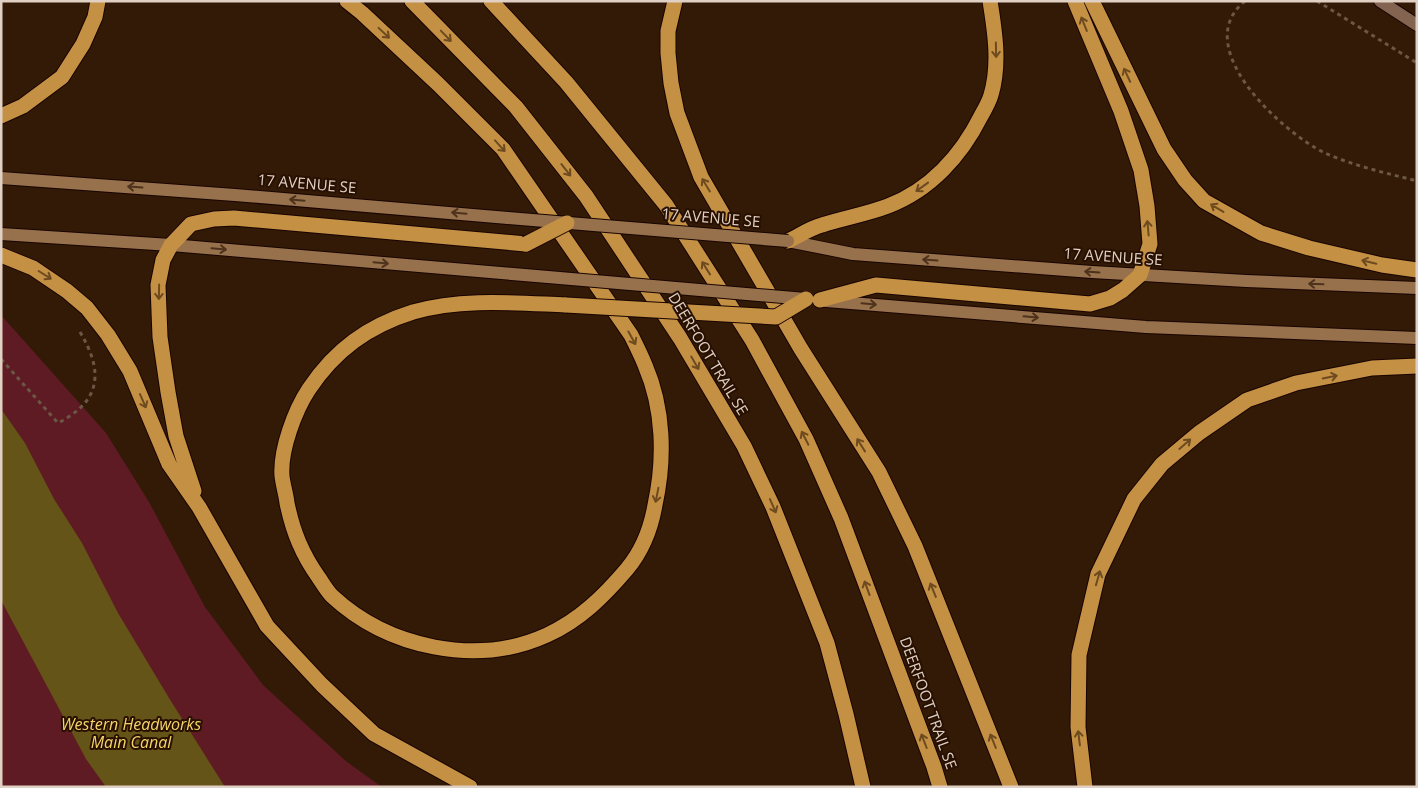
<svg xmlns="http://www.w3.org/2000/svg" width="1418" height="788" viewBox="0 0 1418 788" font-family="'Open Sans',sans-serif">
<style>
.green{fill:#5e1b23}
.water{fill:#655417}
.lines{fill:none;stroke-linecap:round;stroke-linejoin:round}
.lane-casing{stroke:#190400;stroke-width:14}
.secondary-casing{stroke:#190400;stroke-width:14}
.highway-casing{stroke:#190400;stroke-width:17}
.path{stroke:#6c5646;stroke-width:3;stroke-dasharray:4 4;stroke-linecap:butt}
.lane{stroke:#826450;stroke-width:12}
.secondary{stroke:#96714c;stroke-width:12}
.highway{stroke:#c49044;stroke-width:15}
.secondary-bridge-casing{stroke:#190400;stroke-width:14;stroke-linecap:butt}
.highway-bridge-casing{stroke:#190400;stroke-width:17;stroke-linecap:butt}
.secondary-bridge{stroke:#96714c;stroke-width:12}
.highway-bridge{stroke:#c49044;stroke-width:15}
.oneway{stroke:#6e4a1f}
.oneway2{stroke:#4e321b}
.labels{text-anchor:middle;stroke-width:4;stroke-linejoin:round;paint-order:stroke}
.street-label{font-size:15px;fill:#e1d0c4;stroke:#281001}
.water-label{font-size:16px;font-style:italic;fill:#f5d56a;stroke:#281001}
</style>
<rect width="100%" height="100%" fill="#321a07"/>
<polygon class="green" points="1,315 106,433 149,502 205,607 263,685 347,762 382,787 1,787"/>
<polygon class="water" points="1,409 25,443 54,499 82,543 118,613 169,698 225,787 106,787 86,759 1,600"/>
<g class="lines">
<defs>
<polyline id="lane" points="1380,1 1417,25"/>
<g id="secondary">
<polyline points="1,178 235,195 508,218"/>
<polyline points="1,234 171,245 548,277"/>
<polyline points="788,241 853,254 1092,272 1246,281 1417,288"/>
<polyline points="826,301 1146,327 1417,338"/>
</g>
<g id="highway">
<path d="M 347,1 L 362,13 L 438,84 L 503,149 L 631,335 C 636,345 641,355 645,365 C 664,409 665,459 655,505 C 651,528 642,551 627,569 C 604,596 580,620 547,635 C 477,667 388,648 332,596 C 327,591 323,584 319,578 C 302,554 293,532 287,503 C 286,494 283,485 282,476 C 280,450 295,410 309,389 C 335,350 368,326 413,312 C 462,298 515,303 566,305"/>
<polyline points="412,1 516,107 586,196 680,338 744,446 773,507 827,643 846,714 863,787"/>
<polyline points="491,1 566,82 666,205 752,340 806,439 841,518 934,767 940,787"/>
<polyline points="675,1 668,31 668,53 671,83 677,113 701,177 801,349 879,472 915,546 1011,787"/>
<polyline points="1092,1 1164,149 1185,180 1204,201 1261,233 1309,248 1382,265 1417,270"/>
<polyline points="1,116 23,106 62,77 83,44 95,17 98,1"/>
<path d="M 788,241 C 799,236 810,228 822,225 C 844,218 867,214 888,206 C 930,190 961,156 981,116 C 985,109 989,102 991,95 C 1000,65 995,32 990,1"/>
<polyline points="1,255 33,268 67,291 87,308 108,335 130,371 169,464 199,507 267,626 322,685 374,734 470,787"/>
<polyline points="820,300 876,285 1090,304 1110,298 1123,290 1140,275 1150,244 1147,206 1141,170 1121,111 1075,1"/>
<polyline points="194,491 176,436 168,392 160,337 158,285 163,260 171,245 191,224 214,219 234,218 526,244"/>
<polyline points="1085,787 1078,727 1079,655 1098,574 1134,499 1162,464 1199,433 1247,400 1296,383 1372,368 1417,366"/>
</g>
</defs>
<use href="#lane" class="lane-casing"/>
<use href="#secondary" class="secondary-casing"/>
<use href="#highway" class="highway-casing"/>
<g class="path">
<path d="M 1245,1 C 1188,47 1283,133 1325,153 C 1354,166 1386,173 1417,181"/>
<polyline points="1317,1 1417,63"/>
<path d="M 1,359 L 58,423 C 101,401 104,372 80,332"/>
</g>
<use href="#lane" class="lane"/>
<use href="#secondary" class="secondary"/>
<use href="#highway" class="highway"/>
<defs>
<g id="secondary-bridge">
<polyline points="508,218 788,241"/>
<polyline points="548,277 806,299"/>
</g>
<g id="highway-bridge">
<polyline points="526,244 567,223"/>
<polyline points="566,305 776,317 806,299"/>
</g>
</defs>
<use href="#secondary-bridge" class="secondary-bridge-casing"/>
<use href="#highway-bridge" class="highway-bridge-casing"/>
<use href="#secondary-bridge" class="secondary-bridge"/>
<use href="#highway-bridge" class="highway-bridge"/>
</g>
<defs><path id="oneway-shaft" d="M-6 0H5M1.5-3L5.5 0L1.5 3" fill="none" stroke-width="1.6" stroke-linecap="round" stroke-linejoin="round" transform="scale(1.25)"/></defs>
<g class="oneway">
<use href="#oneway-shaft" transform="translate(1084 24) rotate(-112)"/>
<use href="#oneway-shaft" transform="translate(384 33) rotate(43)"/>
<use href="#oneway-shaft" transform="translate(446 36) rotate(46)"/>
<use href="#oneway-shaft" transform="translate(996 50) rotate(89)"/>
<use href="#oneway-shaft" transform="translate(1127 75) rotate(-115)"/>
<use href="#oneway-shaft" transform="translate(500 146) rotate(48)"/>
<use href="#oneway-shaft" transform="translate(566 170) rotate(52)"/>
<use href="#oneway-shaft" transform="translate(706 185) rotate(-121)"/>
<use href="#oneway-shaft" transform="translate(922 187) rotate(144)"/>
<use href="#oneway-shaft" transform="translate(1217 208) rotate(-149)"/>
<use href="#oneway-shaft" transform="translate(1148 228) rotate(-95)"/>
<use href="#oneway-shaft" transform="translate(1369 262) rotate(-167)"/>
<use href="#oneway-shaft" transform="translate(706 268) rotate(-122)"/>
<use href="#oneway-shaft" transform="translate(45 275) rotate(32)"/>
<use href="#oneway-shaft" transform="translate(159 292) rotate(91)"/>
<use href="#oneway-shaft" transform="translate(632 338) rotate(61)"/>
<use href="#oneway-shaft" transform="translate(695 363) rotate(60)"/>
<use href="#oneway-shaft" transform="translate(1330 377) rotate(-11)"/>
<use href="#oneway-shaft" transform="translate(143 401) rotate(66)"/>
<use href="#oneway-shaft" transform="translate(805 438) rotate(-117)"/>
<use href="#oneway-shaft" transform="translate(1185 444) rotate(-41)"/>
<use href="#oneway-shaft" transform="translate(861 445) rotate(-122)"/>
<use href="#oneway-shaft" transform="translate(657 495) rotate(101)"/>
<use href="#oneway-shaft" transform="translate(773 506) rotate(66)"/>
<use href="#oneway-shaft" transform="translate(1098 578) rotate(-74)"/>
<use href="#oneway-shaft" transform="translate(867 588) rotate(-110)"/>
<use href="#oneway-shaft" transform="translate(933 590) rotate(-112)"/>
<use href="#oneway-shaft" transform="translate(1079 738) rotate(-97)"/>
<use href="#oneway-shaft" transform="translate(924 741) rotate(-111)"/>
<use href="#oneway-shaft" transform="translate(993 741) rotate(-112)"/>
</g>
<g class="oneway2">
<use href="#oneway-shaft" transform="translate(135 187) rotate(-176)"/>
<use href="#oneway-shaft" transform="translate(297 200) rotate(-175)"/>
<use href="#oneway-shaft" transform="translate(459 213) rotate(-175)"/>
<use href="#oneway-shaft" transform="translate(219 249) rotate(5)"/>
<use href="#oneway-shaft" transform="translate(930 260) rotate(-176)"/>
<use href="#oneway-shaft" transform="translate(381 263) rotate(5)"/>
<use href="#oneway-shaft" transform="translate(1092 272) rotate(-176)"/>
<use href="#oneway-shaft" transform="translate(1316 284) rotate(-178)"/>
<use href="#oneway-shaft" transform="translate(869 304) rotate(5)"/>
<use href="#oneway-shaft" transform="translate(1031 317) rotate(5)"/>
</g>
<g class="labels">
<g class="street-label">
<text transform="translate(307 184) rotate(5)" y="5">17 AVENUE SE</text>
<text transform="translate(711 218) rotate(5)" y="5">17 AVENUE SE</text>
<text transform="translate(1113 257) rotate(4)" y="5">17 AVENUE SE</text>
<text transform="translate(708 354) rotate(59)" y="5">DEERFOOT TRAIL SE</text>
<text transform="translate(928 703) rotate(70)" y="5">DEERFOOT TRAIL SE</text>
</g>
<g class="water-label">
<text x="131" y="730">Western Headworks<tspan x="131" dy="18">Main Canal</tspan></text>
</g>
</g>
<rect width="1418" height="788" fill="none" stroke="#e1d0c4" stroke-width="5"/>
</svg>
